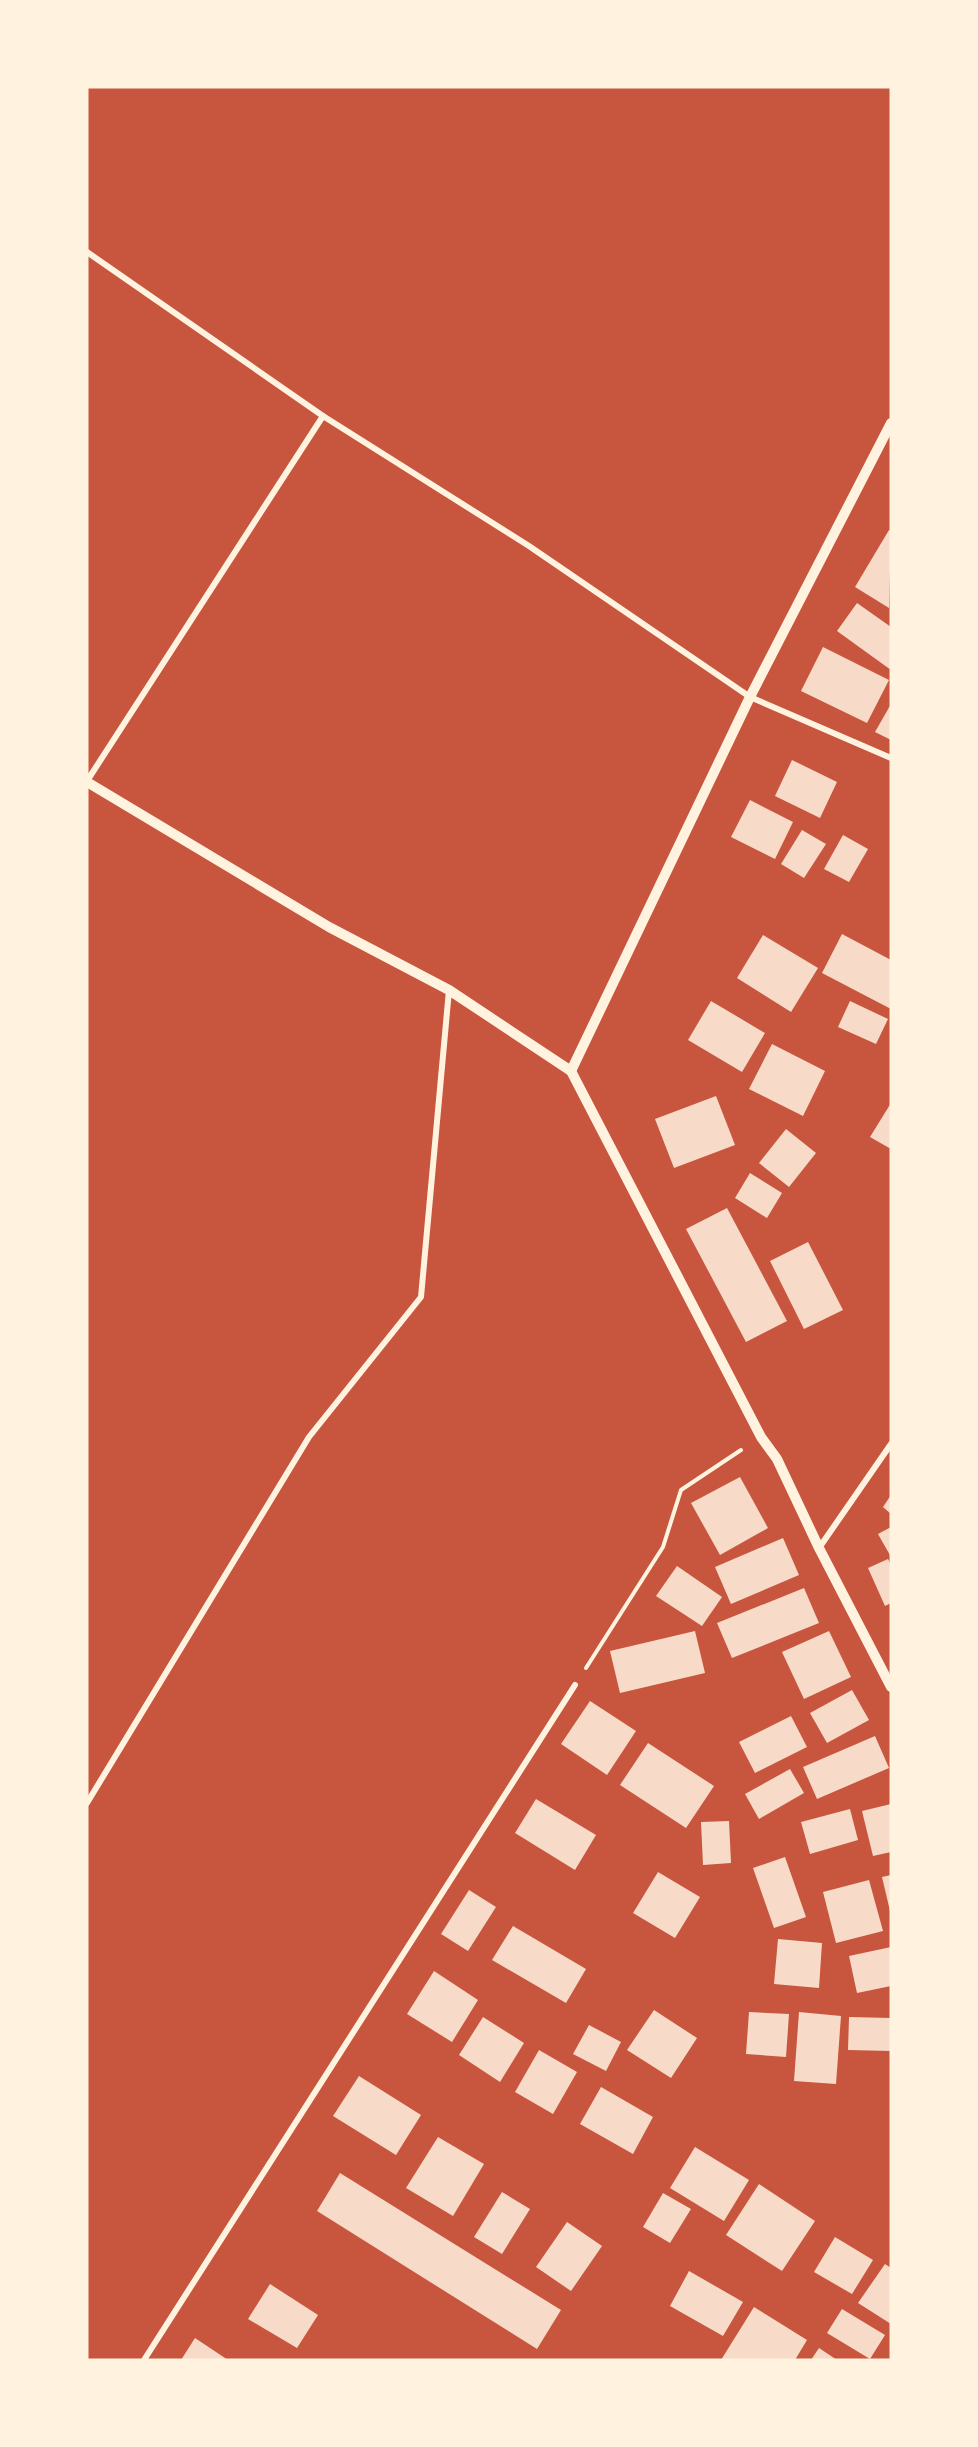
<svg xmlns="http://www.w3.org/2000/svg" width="978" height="2447" viewBox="0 0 978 2447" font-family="Mulish,sans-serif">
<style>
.building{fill:#f7dbc8}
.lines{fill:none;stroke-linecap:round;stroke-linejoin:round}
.path{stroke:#fff3e0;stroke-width:4}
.minor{stroke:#fff3e0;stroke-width:6}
.tertiary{stroke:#fff3e0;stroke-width:10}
</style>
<rect width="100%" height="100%" fill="#c8553d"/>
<g class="building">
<polygon points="889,530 891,531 889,608 855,587"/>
<polygon points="857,603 891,627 891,670 837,631"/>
<polygon points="823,647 889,680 867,723 801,691"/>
<polygon points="891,704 891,740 875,732"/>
<polygon points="792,760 837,782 820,818 775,796"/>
<polygon points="750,800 793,822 775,859 731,837"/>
<polygon points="802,830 826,844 804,878 781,864"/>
<polygon points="843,835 868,849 849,882 824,869"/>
<polygon points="842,934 891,960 891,1009 822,973"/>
<polygon points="763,935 818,968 791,1012 737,978"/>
<polygon points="711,1001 765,1033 742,1072 688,1040"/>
<polygon points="850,1001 888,1019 876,1044 838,1027"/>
<polygon points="772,1044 825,1071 803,1116 749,1089"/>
<polygon points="716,1096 735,1145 674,1168 655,1119"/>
<polygon points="891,1103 891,1149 870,1137"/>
<polygon points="786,1129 816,1153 789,1187 759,1163"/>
<polygon points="750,1173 782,1193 767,1218 735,1198"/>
<polygon points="727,1208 787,1321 746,1342 686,1229"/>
<polygon points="808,1242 843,1310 804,1329 770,1261"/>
<polygon points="740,1477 768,1528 720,1555 691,1503"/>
<polygon points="891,1495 891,1514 883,1507"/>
<polygon points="891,1527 891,1557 878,1534"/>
<polygon points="783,1538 799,1575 731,1604 715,1567"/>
<polygon points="888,1559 891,1565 891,1603 885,1606 868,1568"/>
<polygon points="677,1566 722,1597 702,1626 656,1596"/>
<polygon points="804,1588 819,1623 732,1658 717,1623"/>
<polygon points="695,1631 705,1673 620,1693 610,1651"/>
<polygon points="829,1631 851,1677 804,1699 782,1652"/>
<polygon points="852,1690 869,1720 827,1743 810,1713"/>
<polygon points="590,1701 636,1731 607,1775 561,1744"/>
<polygon points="791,1716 807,1747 755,1773 739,1742"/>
<polygon points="875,1736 889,1768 817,1799 803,1767"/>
<polygon points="648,1743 714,1786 686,1828 620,1785"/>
<polygon points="790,1769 804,1793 759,1819 745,1794"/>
<polygon points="536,1799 596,1835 575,1870 515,1833"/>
<polygon points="891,1804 891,1852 873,1856 862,1811"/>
<polygon points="850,1809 858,1840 810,1854 801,1822"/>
<polygon points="729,1821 731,1863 703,1865 701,1822"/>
<polygon points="785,1857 806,1917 774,1928 753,1868"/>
<polygon points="658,1872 700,1897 675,1938 633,1913"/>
<polygon points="891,1875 891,1911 890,1911 882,1877"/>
<polygon points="869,1880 883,1931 836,1943 823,1892"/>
<polygon points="469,1890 496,1907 468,1951 441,1934"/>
<polygon points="513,1926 586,1969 566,2003 492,1960"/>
<polygon points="778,1939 822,1943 819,1988 774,1984"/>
<polygon points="891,1947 891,1986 857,1993 849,1956"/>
<polygon points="434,1971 478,2000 452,2042 407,2014"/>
<polygon points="654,2010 697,2038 671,2078 627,2050"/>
<polygon points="749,2012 789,2014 786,2057 746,2054"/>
<polygon points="799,2012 841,2016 836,2084 794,2081"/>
<polygon points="483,2017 524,2043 500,2082 459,2055"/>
<polygon points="849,2017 891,2018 891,2051 848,2050"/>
<polygon points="589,2025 621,2042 606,2071 573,2054"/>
<polygon points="539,2050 577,2072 553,2114 515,2092"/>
<polygon points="359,2076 421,2115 396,2155 333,2116"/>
<polygon points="601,2087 653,2117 633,2154 580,2124"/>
<polygon points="438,2137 484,2164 453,2216 406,2188"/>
<polygon points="695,2147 749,2180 724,2221 670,2188"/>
<polygon points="340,2173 561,2310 537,2349 317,2211"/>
<polygon points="759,2184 815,2221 782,2271 726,2235"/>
<polygon points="502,2192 530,2209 502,2254 474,2237"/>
<polygon points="663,2193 691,2209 670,2243 643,2227"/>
<polygon points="567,2222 602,2246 571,2291 536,2267"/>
<polygon points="835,2237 873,2260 852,2294 814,2272"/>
<polygon points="885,2264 891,2268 891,2324 858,2303"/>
<polygon points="689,2271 743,2302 723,2336 670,2306"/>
<polygon points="270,2284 318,2315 297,2348 248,2319"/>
<polygon points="754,2307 807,2340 795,2360 721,2360"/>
<polygon points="842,2309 885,2335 870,2359 827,2333"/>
<polygon points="195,2338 228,2360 181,2360"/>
<polygon points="819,2348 837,2360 811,2360"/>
</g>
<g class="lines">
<polyline class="path" points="586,1668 663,1547 681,1490 741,1450"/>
<g class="minor">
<polyline points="87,252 323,416 529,546 750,697 891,758"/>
<polyline points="87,781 323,416"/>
<polyline points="819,1548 891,1444"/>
<polyline points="87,1803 309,1437 421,1297 449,990"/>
<polyline points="144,2360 575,1685"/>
</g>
<g class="tertiary">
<polyline points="87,782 329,927 449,990 571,1071 761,1437 777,1459 819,1548 891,1687"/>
<polyline points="571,1071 750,697 891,423"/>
</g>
</g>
<rect width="978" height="2447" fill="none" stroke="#fff3e0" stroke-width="177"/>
</svg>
